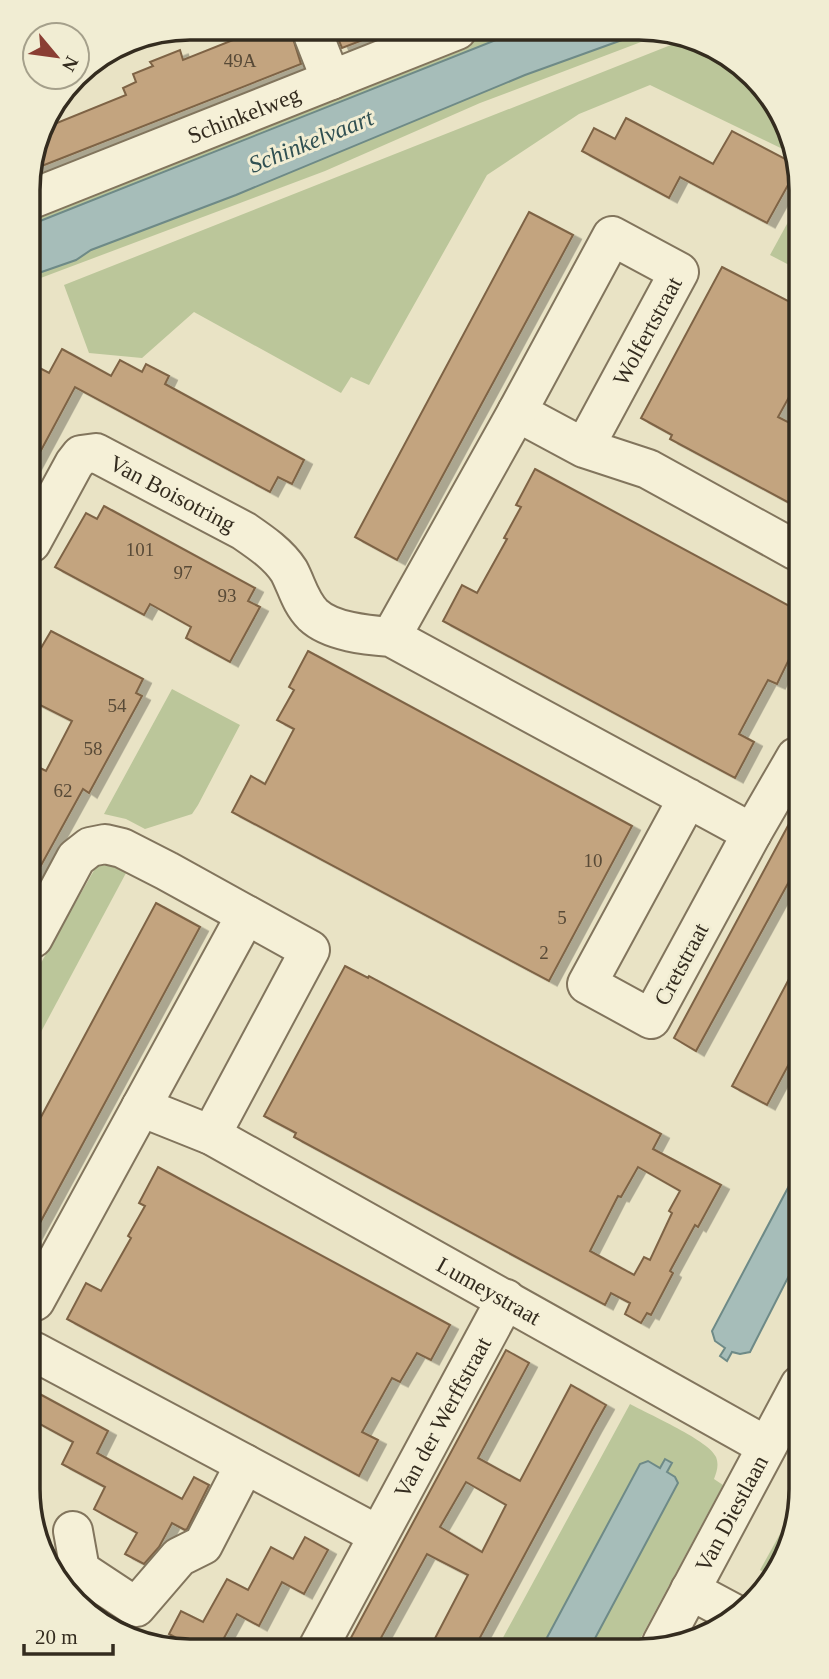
<svg xmlns="http://www.w3.org/2000/svg" width="829" height="1679" viewBox="0 0 829 1679" font-family="Georgia,serif">
<style>
.green{fill:#bbc69a}
.water{fill:#a6bdb9;stroke:#6e8a87;stroke-width:2}
.building{fill:#c3a47f;stroke:#7e6345;stroke-width:2;fill-rule:evenodd;filter:url(#shadow)}
.lines{fill:none;stroke-linecap:round;stroke-linejoin:round}
.minor-casing{stroke:#82755d;stroke-width:42}
.minor{stroke:#f5f0d7;stroke-width:38}
.labels{text-anchor:middle;stroke-width:6;stroke-linejoin:round;paint-order:stroke}
.number-label{font-size:19px;fill:#584a37}
.street-label{font-size:23px;fill:#342c1f;stroke:#f1edd3}
.water-label{font-size:24px;font-style:italic;fill:#305052;stroke:#f1edd3}
.rim{fill:none;stroke:#342c1f;stroke-width:3.5}
</style>
<defs>
<filter id="shadow"><feDropShadow dx="8" dy="4.5" stdDeviation="0" flood-color="#0004"/></filter>
</defs>
<rect width="100%" height="100%" fill="#e9e3c5"/>
<g class="green">
<polygon points="494,30 521,30 30,225 30,213"/>
<polygon points="647,31 670,31 480,103 325,171 30,282 30,276 76,260 91,250 236,195 525,75"/>
<polygon points="686,39 746,68 793,138 793,154 650,85 579,114 487,175 369,385 351,377 341,393 194,312 142,358 89,353 64,285"/>
<polygon points="793,213 793,267 770,255"/>
<polygon points="172,689 240,725 198,805 192,814 145,829 126,819 104,814"/>
<polygon points="100,860 126,873 34,1045 34,975"/>
<path d="M 630,1404 C 648,1414 710,1441 716,1457 C 719,1465 717,1471 714,1479 L 723,1485 L 638,1643 L 592,1644 L 678,1483 L 660,1468 L 640,1464 L 543,1645 L 499,1645 Z"/>
<polygon points="801,1496 801,1500 772,1576 760,1570"/>
</g>
<g class="water">
<polygon points="521,30 647,31 525,75 236,195 91,250 76,260 30,276 30,225"/>
<polygon points="799,1167 799,1256 750,1352 740,1354 732,1352 727,1361 720,1356 725,1348 715,1341 712,1331"/>
<polygon points="665,1459 672,1463 667,1472 675,1477 678,1483 592,1644 543,1645 640,1464 648,1461 660,1468"/>
</g>
<g class="building">
<polygon points="263,28 290,29 301,64 29,171 42,129 126,95 123,88 136,82 133,74 153,66 150,62 180,50 183,60"/>
<polygon points="334,29 386,29 386,31 342,48"/>
<polygon points="626,118 713,164 732,131 793,163 793,176 767,223 680,177 669,198 582,151 594,128 615,139"/>
<polygon points="529,212 573,235 397,560 355,537"/>
<polygon points="722,267 794,304 794,388 778,417 794,425 795,506 670,439 672,435 641,418"/>
<polygon points="62,349 111,376 120,360 142,372 146,364 169,376 165,384 304,460 292,484 278,477 270,492 75,387 31,469 30,363 49,373"/>
<polygon points="535,469 795,609 796,645 777,684 768,680 739,734 754,742 735,778 443,621 462,585 477,593 507,539 504,538 521,507 516,505"/>
<polygon points="104,506 255,588 248,601 260,607 230,662 186,638 191,627 150,604 144,615 55,567 86,513 97,519"/>
<polygon points="51,631 143,679 136,693 142,696 89,793 83,789 33,880 32,764 46,771 72,721 32,701 32,644 41,648"/>
<polygon points="308,651 632,826 549,981 232,812 251,776 265,784 294,729 277,720 294,690 289,687"/>
<polygon points="797,809 797,867 696,1051 674,1038"/>
<polygon points="156,903 200,927 35,1232 34,1130"/>
<polygon points="797,964 798,1047 767,1105 732,1086"/>
<path d="M 345,966 L 368,978 L 369,976 L 661,1134 L 653,1149 L 721,1185 L 698,1227 L 695,1225 L 670,1271 L 673,1273 L 651,1315 L 647,1313 L 641,1323 L 625,1314 L 630,1303 L 611,1293 L 605,1305 L 294,1137 L 296,1133 L 264,1116 ZM 638,1167 L 680,1191 L 669,1211 L 672,1213 L 650,1260 L 644,1257 L 634,1275 L 590,1251 L 618,1196 L 621,1197 Z"/>
<polygon points="158,1167 450,1325 431,1360 417,1353 400,1382 392,1378 362,1432 378,1440 359,1476 67,1319 86,1283 101,1291 131,1238 128,1236 145,1206 139,1203"/>
<path d="M 506,1350 L 529,1363 L 478,1458 L 520,1481 L 571,1385 L 606,1405 L 593,1428 L 476,1645 L 431,1646 L 468,1575 L 427,1554 L 376,1647 L 346,1647 ZM 466,1482 L 506,1505 L 482,1552 L 440,1527 Z"/>
<polygon points="36,1392 108,1431 97,1453 117,1464 182,1499 194,1477 209,1485 187,1529 185,1530 172,1523 159,1547 144,1564 125,1554 137,1533 94,1509 105,1487 62,1464 73,1442 36,1422"/>
<polygon points="305,1537 328,1550 304,1594 282,1582 259,1626 237,1614 218,1649 197,1649 169,1634 181,1611 203,1622 227,1579 248,1590 271,1547 293,1559"/>
</g>
<g class="lines">
<defs>
<g id="minor">
<polyline points="311,29 331,80"/>
<path id="s1" d="M 29,200 L 457,30"/>
<path id="s2" d="M 584,448 L 679,272 L 612,236 L 517,412 L 584,448 L 648,469 L 795,550"/>
<path id="s3" d="M 31,543 L 74,464 L 81,455 L 96,453 L 244,531 C 260,542 278,554 289,571 C 297,586 300,602 313,615 C 331,632 367,635 391,637 L 752,833 L 651,1019 L 587,984 L 688,798"/>
<polyline points="391,637 517,412"/>
<polyline points="752,833 796,757"/>
<polyline points="33,938 76,858 90,847 105,844 122,848 167,871 310,950 211,1135"/>
<path id="s4" d="M 141,1107 L 211,1135 L 766,1446"/>
<polyline points="35,1301 246,915"/>
<polyline points="35,1352 378,1535"/>
<polyline points="73,1531 80,1570 136,1607 179,1557 203,1545 245,1464"/>
<polyline points="690,1590 733,1613"/>
<path id="s5" d="M 662,1643 L 800,1385"/>
<path id="s6" d="M 318,1648 L 506,1299"/>
</g>
</defs>
<use href="#minor" class="minor-casing"/>
<use href="#minor" class="minor"/>
</g>
<g class="labels">
<g class="number-label">
<text x="240" y="67">49A</text>
<text x="140" y="556">101</text>
<text x="183" y="579">97</text>
<text x="227" y="602">93</text>
<text x="117" y="712">54</text>
<text x="93" y="755">58</text>
<text x="63" y="797">62</text>
<text x="593" y="867">10</text>
<text x="562" y="924">5</text>
<text x="544" y="959">2</text>
</g>
<g class="street-label">
<text dy="8" stroke="none"><textPath href="#s1" startOffset="231">Schinkelweg</textPath></text>
<text dy="8" stroke="none"><textPath href="#s2" startOffset="133">Wolfertstraat</textPath></text>
<text dy="8" stroke="none"><textPath href="#s3" startOffset="203">Van Boisotring</textPath></text>
<text transform="translate(681 964) rotate(-62)" y="8">Cretstraat</text>
<text dy="8" stroke="none"><textPath href="#s4" startOffset="394">Lumeystraat</textPath></text>
<text dy="8" stroke="none"><textPath href="#s6" startOffset="262">Van der Werffstraat</textPath></text>
<text dy="8" stroke="none"><textPath href="#s5" startOffset="147">Van Diestlaan</textPath></text>
</g>
<g class="water-label">
<text transform="translate(311 141) rotate(-22)" y="8">Schinkelvaart</text>
</g>
</g>
<path d="M0 0H829V1679H0ZM190 40H639A150 150 0 0 1 789 190V1489A150 150 0 0 1 639 1639H190A150 150 0 0 1 40 1489V190A150 150 0 0 1 190 40Z" fill="#f1edd3" fill-rule="evenodd"/>
<path class="rim" d="M190 40H639A150 150 0 0 1 789 190V1489A150 150 0 0 1 639 1639H190A150 150 0 0 1 40 1489V190A150 150 0 0 1 190 40Z"/>
<g transform="translate(56 56) rotate(119)"><circle r="33" fill="#f1edd3" stroke="#a5a08b" stroke-width="2"/>
<path d="M0-5L12 26L0 18L-12 26Z" fill="#8a3e33"/>
<text y="-10" font-size="19" font-weight="bold" text-anchor="middle" fill="#342c1f">N</text>
</g>
<path d="M24 1644v10h89v-10" fill="none" stroke="#342c1f" stroke-width="3.5"/>
<text x="35" y="1644" font-size="21" fill="#342c1f" stroke="#f1edd3" stroke-width="5" paint-order="stroke">20 m</text>
</svg>
